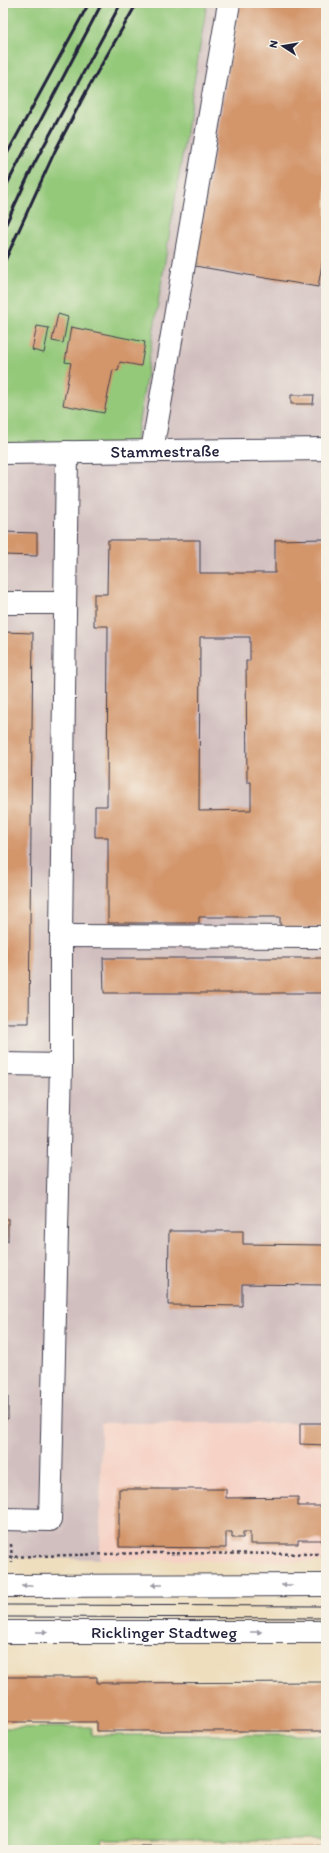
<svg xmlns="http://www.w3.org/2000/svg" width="329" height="1853" viewBox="0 0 329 1853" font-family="Itim,sans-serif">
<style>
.built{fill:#f6d1c5}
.industrial{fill:#d1bfbf}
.green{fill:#94c97a;stroke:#5b765a}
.building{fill:#d3956a;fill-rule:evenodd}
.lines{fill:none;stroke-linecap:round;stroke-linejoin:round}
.minor-casing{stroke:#413e4e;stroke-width:24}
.path{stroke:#413e4e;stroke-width:2.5;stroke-dasharray:3 3;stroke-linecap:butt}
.minor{stroke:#fff;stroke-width:22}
.tram{stroke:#22223b;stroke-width:1}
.rail{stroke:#22223b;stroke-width:3}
.oneway{fill:#9c9ca7}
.labels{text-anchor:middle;stroke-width:3.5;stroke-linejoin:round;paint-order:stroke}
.street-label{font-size:17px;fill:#22223b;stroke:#f7f3e8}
</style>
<rect width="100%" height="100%" fill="#f7f3e8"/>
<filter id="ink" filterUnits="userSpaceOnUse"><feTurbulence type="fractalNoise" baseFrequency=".025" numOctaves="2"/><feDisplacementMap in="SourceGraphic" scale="8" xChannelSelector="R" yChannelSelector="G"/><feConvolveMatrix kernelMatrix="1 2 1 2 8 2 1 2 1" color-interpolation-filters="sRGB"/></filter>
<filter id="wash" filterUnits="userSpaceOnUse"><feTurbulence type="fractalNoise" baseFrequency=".012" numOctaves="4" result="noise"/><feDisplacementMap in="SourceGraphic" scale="16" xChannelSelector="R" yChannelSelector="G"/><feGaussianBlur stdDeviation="0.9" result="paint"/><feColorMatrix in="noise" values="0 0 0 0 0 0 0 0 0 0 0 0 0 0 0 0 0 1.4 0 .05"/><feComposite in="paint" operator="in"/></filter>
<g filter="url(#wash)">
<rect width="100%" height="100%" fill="#eedebd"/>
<polygon class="built" points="101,1423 326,1423 326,1562 100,1559"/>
<polygon class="industrial" points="207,3 326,3 326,1423 101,1423 100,1559 3,1558 3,453 134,451"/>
<g class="green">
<polygon points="3,3 207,3 134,451 3,453"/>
<polygon points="91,1727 91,1735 326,1735 326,1840 102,1840 101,1849 3,1849 3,1728"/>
</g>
<g id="blocks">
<g class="building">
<polygon points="240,3 326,3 326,241 318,287 195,266"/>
<polygon points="58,314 68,317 63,343 52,341"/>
<polygon points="37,326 49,328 44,353 32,350"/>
<polygon points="71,327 145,342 141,366 120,362 118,371 113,370 104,413 63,405 71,363 65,362"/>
<polygon points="291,395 314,395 313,404 291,404"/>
<polygon points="3,532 37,533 37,556 3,555"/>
<path d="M 326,539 L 326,928 L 280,928 L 280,917 L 199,917 L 199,923 L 108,923 L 108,837 L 95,837 L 95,806 L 107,806 L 108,626 L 94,626 L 94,594 L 107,594 L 108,540 L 200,540 L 200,573 L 275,573 L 275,540 ZM 200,637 L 250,637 L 250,661 L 246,661 L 247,782 L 251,782 L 251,810 L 199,811 Z"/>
<polygon points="3,632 33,633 29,1023 3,1023"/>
<polygon points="103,958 326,958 326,993 104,993"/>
<rect x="3" y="1219" width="5" height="22"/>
<polygon points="169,1231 243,1231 243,1244 326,1245 326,1285 242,1284 242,1306 168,1305"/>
<polygon points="3,1395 8,1395 8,1419 3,1418"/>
<polygon points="300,1423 326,1423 326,1445 300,1444"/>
<polygon points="119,1489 226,1489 226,1498 298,1497 298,1506 326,1506 326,1549 322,1549 322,1540 298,1540 298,1544 250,1544 250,1532 243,1532 243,1538 232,1538 232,1532 226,1532 226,1548 119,1547"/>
<polygon points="3,1677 97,1677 97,1683 326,1682 326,1731 97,1731 97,1722 3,1722"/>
<rect x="106" y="1847" width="220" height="3"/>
</g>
</g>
</g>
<g filter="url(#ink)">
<use href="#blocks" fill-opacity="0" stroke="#413e4e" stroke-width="1"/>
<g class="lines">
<defs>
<g id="minor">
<polyline points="152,451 229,3"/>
<path id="s1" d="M 3,453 L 326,449"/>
<polyline points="3,603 65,603"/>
<polyline points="61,936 326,937"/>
<polyline points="3,1064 61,1065"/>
<polyline points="3,1519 50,1520 61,1065 61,936 67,452"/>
<polyline points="3,1586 326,1585"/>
<path id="s2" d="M 3,1632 L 326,1632"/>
</g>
</defs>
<use href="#minor" class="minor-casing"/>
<g class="path">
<polyline points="11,1544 12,1563"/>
<polyline points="3,1557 143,1553 326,1554"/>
</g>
<use href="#minor" class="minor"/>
<g class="tram">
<polyline points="3,1605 326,1606"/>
<polyline points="3,1617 326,1618"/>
</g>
<g class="rail">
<polyline points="3,161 89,3"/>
<polyline points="3,192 102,3"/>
<polyline points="3,230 34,164 121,3"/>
<polyline points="3,265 55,151 87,90 137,3"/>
</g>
</g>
<defs><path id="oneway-solid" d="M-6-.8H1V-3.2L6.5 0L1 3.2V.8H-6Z"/></defs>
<g class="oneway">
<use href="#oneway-solid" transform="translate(157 1585) rotate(180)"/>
<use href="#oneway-solid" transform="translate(287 1585) rotate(180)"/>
<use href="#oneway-solid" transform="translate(27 1586) rotate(180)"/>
<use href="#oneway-solid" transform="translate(42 1632)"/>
<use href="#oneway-solid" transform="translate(256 1632)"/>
</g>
</g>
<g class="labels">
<g class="street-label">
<text dy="6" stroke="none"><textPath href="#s1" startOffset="162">Stammestraße</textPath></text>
<text dy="6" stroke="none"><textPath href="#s2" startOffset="161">Ricklinger Stadtweg</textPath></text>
</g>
</g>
<rect width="329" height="1853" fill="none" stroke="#f7f3e8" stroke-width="16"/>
<g transform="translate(283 46) rotate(282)" stroke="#f7f3e8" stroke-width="3" paint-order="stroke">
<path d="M0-3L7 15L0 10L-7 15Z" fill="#22223b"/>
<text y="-6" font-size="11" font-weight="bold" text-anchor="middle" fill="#22223b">N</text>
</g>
</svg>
